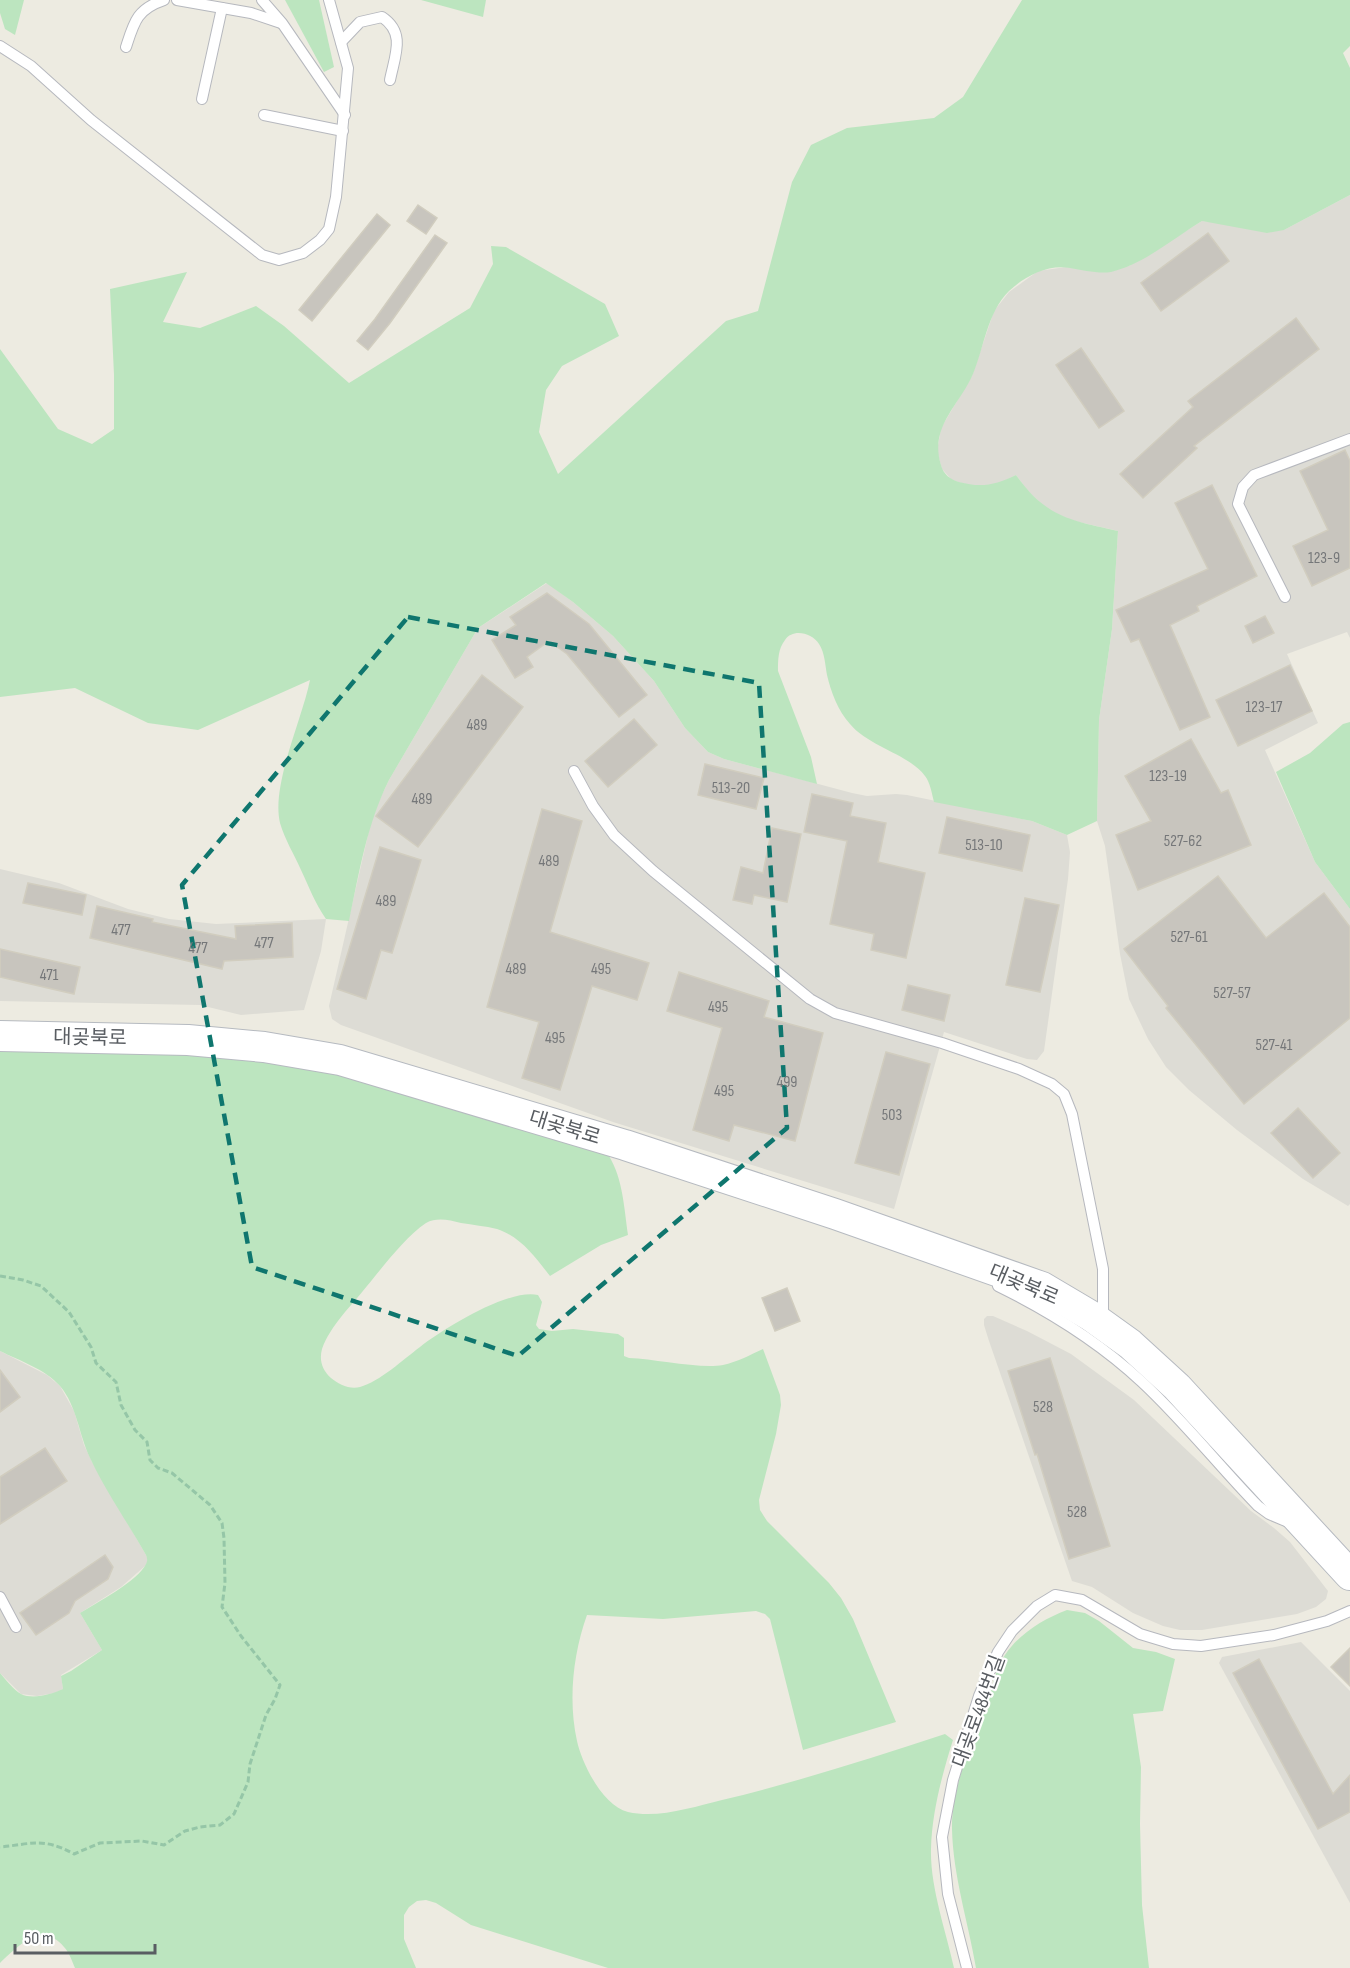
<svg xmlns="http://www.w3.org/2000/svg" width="1350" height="1968" viewBox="0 0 1350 1968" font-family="'Sofia Sans Condensed','Noto Sans KR',sans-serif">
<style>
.industrial{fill:#dddcd5}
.green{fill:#bce5bf}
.building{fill:#c8c5be;stroke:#d1cdbf;stroke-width:1.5}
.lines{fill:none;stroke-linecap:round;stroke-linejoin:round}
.lane-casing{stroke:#b6b8be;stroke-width:12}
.secondary-casing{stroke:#b6bac0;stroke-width:32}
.path{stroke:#95c6a7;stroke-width:3;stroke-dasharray:6 3;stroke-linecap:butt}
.lane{stroke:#fff;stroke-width:10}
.secondary{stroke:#fff;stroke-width:30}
.marked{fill:none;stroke:#0f766e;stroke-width:4.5;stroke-dasharray:12 8;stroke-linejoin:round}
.labels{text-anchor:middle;stroke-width:4.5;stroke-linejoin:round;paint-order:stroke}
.number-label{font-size:16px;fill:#757779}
.street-label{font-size:20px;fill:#595d62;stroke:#fff}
</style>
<rect width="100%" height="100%" fill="#edebe1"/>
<g class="industrial">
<polygon points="1350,195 1350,638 1347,632 1287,654 1318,723 1265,750 1315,862 1350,909 1350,1204 1348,1206 1303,1179 1237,1130 1189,1090 1166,1067 1148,1039 1129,999 1120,954 1105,846 1097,821 1099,720 1112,629 1118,531 1070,520 1047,509 1028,491 1016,475 998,484 975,487 952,480 942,469 937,451 941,428 972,376 994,311 1009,292 1038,271 1066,267 1091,271 1129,266 1202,221 1284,230"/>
<polygon points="547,583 573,602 613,636 654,681 685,728 708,752 724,759 852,793 867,796 896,794 907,795 1032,821 1067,835 1070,852 1068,879 1044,1051 1037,1060 1027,1059 944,1032 894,1209 613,1122 341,1025 332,1019 329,1006 370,826 378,803 389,780 478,628"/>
<polygon points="0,869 59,883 128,909 169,919 216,924 326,919 321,951 304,1010 241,1015 200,1005 0,1001"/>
<polygon points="987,1316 993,1316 1027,1331 1071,1354 1134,1400 1251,1511 1274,1528 1290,1542 1328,1591 1326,1599 1316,1607 1297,1614 1202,1630 1180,1630 1163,1626 1133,1613 1092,1587 1072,1581 989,1341 984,1325 984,1319"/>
<polygon points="0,1351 47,1375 60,1386 74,1411 84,1445 92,1462 146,1555 148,1561 145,1566 121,1587 80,1613 102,1650 61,1675 63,1689 55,1693 37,1696 21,1694 0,1673"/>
<polygon points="1301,1642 1350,1691 1350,1903 1219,1663 1222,1657"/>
</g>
<g class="green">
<polygon points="0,0 24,0 15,35 5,29 0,13"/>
<polygon points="285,0 319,0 334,67 324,72"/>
<polygon points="421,0 486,0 483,17"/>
<path d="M 1022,0 L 1350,0 L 1350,46 L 1343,53 L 1350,68 L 1350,195 L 1284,230 L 1267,233 L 1202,221 C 1174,238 1144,264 1111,272 C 1098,274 1083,270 1070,268 C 1048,264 1025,276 1009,291 C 987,313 984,348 973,374 C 959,406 929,427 941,465 C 943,474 951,480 959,482 C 981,488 996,485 1016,475 C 1046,517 1069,520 1118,531 L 1112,629 L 1099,720 L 1097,821 L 1067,835 L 1032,821 L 934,802 C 932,794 930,782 925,776 C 909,754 869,747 850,724 C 838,711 831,692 827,675 C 825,665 825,653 819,644 C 812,633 793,628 785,640 C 778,649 778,660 778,671 L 811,757 L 817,784 L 724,759 L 708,752 L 685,728 L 654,681 L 613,636 L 573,602 L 546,583 L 478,628 L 389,780 C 367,824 359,873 349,921 L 326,919 C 315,903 309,887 301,870 C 294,854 285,840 280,823 C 271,785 302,720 310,680 L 198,730 L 148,723 L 75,688 L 0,697 L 0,349 L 58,429 L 92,444 L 114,429 L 114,375 L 110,289 L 187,272 L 163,322 L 200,328 L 256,306 L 284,326 L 349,383 L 470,308 L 493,264 L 491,246 L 506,247 L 605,304 L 619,336 L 562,366 L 546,390 L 539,432 L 558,474 L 726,321 L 758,311 L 792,182 L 811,145 L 847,128 L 934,118 L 963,97 Z"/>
<polygon points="1350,722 1350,909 1315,862 1276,772 1310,753 1343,724"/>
<path d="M 0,1038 L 294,1052 L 609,1156 C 623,1179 624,1208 628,1235 L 601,1245 L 550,1276 C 535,1257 521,1237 497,1229 C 485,1226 473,1225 461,1223 C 449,1220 437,1217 426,1223 C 406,1236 382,1268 367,1286 C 352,1305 330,1326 322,1349 C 319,1360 322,1370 331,1378 C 338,1384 350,1390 360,1387 C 379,1382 404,1359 420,1347 C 443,1329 509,1288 538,1295 L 542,1302 L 536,1325 L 539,1329 L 552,1331 L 573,1329 L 618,1334 L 624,1338 L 624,1356 L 629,1358 C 656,1359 699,1369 723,1365 C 737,1362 750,1355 763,1349 L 780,1395 L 781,1405 L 776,1434 L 759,1500 L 760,1510 L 767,1521 L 829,1583 L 841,1598 L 853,1619 L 896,1722 L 803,1750 L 770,1619 L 765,1614 L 756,1611 L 663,1619 L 587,1615 C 573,1654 568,1701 577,1741 C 582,1764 603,1806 628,1812 C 658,1819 693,1807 722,1800 C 798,1782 871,1758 945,1734 L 953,1740 C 942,1775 932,1812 931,1849 C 930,1887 946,1931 954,1968 L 608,1968 L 471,1925 L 436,1903 L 426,1900 L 417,1901 L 409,1907 L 404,1915 L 404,1939 L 416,1968 L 75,1968 C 72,1961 69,1952 64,1947 C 42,1920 17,1947 0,1963 L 0,1673 C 5,1679 14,1690 21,1694 C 33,1700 52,1694 63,1689 L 61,1676 L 71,1671 L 102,1650 L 80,1613 C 95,1604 139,1580 146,1564 C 148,1560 147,1559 146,1555 C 128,1523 106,1492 90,1458 C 79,1435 77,1406 60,1386 C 45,1369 20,1361 0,1351 Z"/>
<path d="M 1067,1610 L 1085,1613 L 1099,1621 L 1133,1648 L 1156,1652 L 1175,1659 L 1163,1711 L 1133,1714 L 1141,1767 L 1140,1824 L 1142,1905 L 1149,1968 L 976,1968 C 968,1921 953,1876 952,1829 C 951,1787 975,1732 990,1693 C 994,1681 997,1665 1005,1655 C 1019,1634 1043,1619 1067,1610 Z"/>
</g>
<g class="building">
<polygon points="418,205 437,218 426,234 407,221"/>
<polygon points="377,214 390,225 312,321 299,310"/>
<polygon points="1208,233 1229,261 1161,311 1141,283"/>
<polygon points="435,235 447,243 390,323 368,350 357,341 375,319"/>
<polygon points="1296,318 1319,349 1194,446 1197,448 1143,498 1120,474 1193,407 1188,401"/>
<polygon points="1081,348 1124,411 1099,428 1056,365"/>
<polygon points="1345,450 1350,461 1350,568 1312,586 1293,546 1328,530 1300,471"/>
<polygon points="1212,485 1257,576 1197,606 1199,611 1170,625 1210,717 1180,730 1139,639 1131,642 1116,610 1208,569 1175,503"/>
<polygon points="547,593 589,624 647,695 619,717 567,654 549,641 527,657 533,667 515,678 492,640 516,625 510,617"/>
<polygon points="1265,616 1274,633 1253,643 1245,626"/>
<polygon points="1290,665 1312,711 1238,746 1216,700"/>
<polygon points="482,675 523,707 418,847 376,816"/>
<polygon points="634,719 657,745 608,787 585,761"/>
<polygon points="1191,739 1221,793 1228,790 1251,845 1138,890 1116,835 1151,821 1125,776"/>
<polygon points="705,764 764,778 756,809 698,795"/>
<polygon points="812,794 853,803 850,816 886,823 878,862 925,873 906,958 871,950 874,934 830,924 847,841 804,832"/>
<polygon points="542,809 582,821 550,932 649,963 637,1000 592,986 560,1090 522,1078 539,1022 487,1007"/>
<polygon points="947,817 1030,835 1022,871 939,853"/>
<polygon points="772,828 801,834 787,902 754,895 752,904 733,900 741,867 763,873"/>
<polygon points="380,847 421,860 392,953 381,950 366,999 337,989"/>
<polygon points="1218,876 1266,938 1324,893 1350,927 1350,1018 1244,1104 1166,1008 1168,1006 1124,949"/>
<polygon points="28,883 86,895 82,915 23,903"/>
<polygon points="1025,898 1059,905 1040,992 1006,985"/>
<polygon points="97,906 153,919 152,922 236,939 235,926 292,923 293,957 224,961 222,969 90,938"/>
<polygon points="0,949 80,967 74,994 0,977"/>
<polygon points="679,972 769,1001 764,1017 823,1033 795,1141 734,1125 729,1141 693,1130 722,1028 667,1011"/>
<polygon points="908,985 950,995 944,1021 902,1010"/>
<polygon points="886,1052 930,1064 899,1175 855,1163"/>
<polygon points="1298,1108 1340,1153 1313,1178 1271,1133"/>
<polygon points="787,1288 800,1321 775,1331 762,1298"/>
<polygon points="1050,1358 1110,1546 1069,1559 1037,1454 1035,1455 1008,1371"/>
<polygon points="0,1370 20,1397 0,1412"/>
<polygon points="45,1448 67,1481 0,1524 0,1477"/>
<polygon points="105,1555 113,1567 108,1579 75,1601 69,1613 36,1635 20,1613"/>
<polygon points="1350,1648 1350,1686 1331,1667"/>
<polygon points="1259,1659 1333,1794 1350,1775 1350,1812 1318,1829 1233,1673"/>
</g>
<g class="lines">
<defs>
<g id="lane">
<polyline points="177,0 251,13 281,23"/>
<polyline points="262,0 282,23 345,115"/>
<path d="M 341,42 L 360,22 L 382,17 C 406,33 395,55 390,80"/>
<polyline points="0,46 31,66 91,120 262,255 279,260 303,253 320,240 329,229 336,197 348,68 329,0"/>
<path d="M 126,47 C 134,22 137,9 164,0"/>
<polyline points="202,99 222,8"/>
<polyline points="264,115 343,131"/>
<polyline points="1285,597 1238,504 1243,487 1254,475 1350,439"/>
<polyline points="574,771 593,806 614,835 653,871 810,999 835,1013 942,1043 1019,1069 1052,1084 1064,1094 1072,1114 1103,1269 1103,1318"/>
<path d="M 998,1286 C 1051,1312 1099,1342 1142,1382 C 1184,1421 1219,1466 1258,1506 L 1269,1514 L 1288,1522"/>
<polyline points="0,1597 16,1627"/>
<polyline points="967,1968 948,1894 942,1837 953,1780 979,1696 998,1652 1012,1631 1037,1606 1055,1595 1082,1600 1140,1634 1173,1644 1201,1646 1274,1635 1327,1621 1350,1611"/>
</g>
<polyline id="secondary" points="0,1036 188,1040 264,1047 340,1060 625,1145 835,1214 1042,1287 1091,1316 1130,1344 1177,1387 1350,1575"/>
</defs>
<use href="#lane" class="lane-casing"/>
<use href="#secondary" class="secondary-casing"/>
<path class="path" d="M 0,1276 L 23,1280 L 41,1286 L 69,1312 L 91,1347 L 96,1363 L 116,1382 L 121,1405 L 135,1430 L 147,1442 L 150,1460 L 158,1468 L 172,1473 L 210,1505 L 222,1523 L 224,1538 L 225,1583 L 222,1607 L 241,1636 L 280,1685 L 275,1699 L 266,1715 L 250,1764 L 248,1782 L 234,1814 L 220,1825 L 200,1827 L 185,1831 L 164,1845 L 142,1841 L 100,1843 L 74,1854 C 43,1837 32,1844 0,1847"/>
<use href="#lane" class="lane"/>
<use href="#secondary" class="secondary"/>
</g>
<path class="marked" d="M 408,617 L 759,683 L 787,1128 L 518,1356 L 252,1267 L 182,885 Z"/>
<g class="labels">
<g class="number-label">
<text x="1324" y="563">123-9</text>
<text x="1264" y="712">123-17</text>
<text x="477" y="730">489</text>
<text x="1168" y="781">123-19</text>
<text x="731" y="793">513-20</text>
<text x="422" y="804">489</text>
<text x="1183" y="846">527-62</text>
<text x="984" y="850">513-10</text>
<text x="549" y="866">489</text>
<text x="386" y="906">489</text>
<text x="121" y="935">477</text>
<text x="1189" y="942">527-61</text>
<text x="264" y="948">477</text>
<text x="198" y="953">477</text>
<text x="516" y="974">489</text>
<text x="601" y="974">495</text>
<text x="49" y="980">471</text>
<text x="1232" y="998">527-57</text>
<text x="718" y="1012">495</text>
<text x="555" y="1043">495</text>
<text x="1274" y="1050">527-41</text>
<text x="787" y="1087">499</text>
<text x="724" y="1096">495</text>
<text x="892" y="1120">503</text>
<text x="1043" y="1412">528</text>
<text x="1077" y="1517">528</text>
</g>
<g class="street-label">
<text transform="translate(90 1037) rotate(1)" y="7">대곶북로</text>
<text transform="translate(565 1127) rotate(17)" y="7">대곶북로</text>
<text transform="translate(1024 1284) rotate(23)" y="7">대곶북로</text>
<text transform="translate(978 1711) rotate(-70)" y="7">대곶로484번길</text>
</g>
</g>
<path d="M15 1944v9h140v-9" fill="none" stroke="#595d62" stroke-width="3"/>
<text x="24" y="1944" font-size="18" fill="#595d62" stroke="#ffffff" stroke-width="4.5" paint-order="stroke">50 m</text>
</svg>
